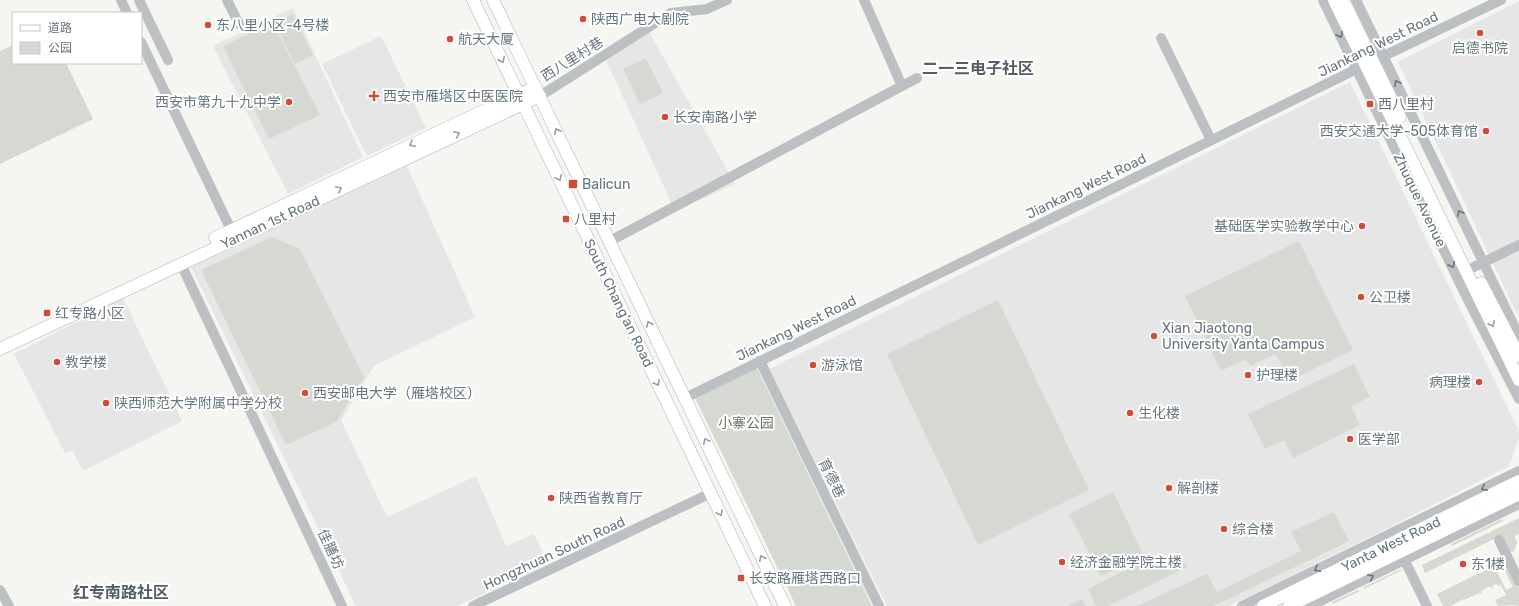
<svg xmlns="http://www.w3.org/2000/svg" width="1519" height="606" viewBox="0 0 1519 606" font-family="Rubik,'Noto Sans SC',sans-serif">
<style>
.built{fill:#e5e6e5}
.green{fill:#d5d9d1}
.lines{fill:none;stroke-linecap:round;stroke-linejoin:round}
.major-casing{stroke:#aeb3b5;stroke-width:13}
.minor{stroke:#bcc0c3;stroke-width:10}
.major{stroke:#fff;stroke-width:12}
.oneway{stroke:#67777f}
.oneway2{stroke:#95a0a5}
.poi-dot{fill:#ce4d38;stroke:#fff;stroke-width:1.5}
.labels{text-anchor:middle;stroke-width:4;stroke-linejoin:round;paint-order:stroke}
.poi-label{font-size:14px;fill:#67777f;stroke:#fff;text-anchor:start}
.street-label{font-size:14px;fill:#67777f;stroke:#fff}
.park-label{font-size:14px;fill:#6b7765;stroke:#fff}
.quarter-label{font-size:16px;font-weight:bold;fill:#545f65;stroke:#fff}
</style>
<rect width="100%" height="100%" fill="#f5f5f2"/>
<g class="built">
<polygon points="1519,1 1519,313 1517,314 1398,62"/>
<polygon points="293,8 363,157 288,194 213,46"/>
<polygon points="648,30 735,184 675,211 602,51"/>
<polygon points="381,36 426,128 367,156 322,64"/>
<polygon points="1350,82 1519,431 1519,438 1509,466 1380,532 1229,606 887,606 769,369"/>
<polygon points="407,166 475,317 374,366 341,420 387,517 476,476 506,546 534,534 548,563 457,606 356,606 191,267"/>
<polygon points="123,298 182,421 83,471 72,450 65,453 14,354"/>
</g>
<g class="green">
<polygon points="293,14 313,55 295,64 275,23"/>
<polygon points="273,23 320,115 269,139 223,46"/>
<polygon points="13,45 13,63 66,63 93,119 0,164 0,51"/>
<polygon points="646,58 663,93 640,104 623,69"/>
<polygon points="272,237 300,249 364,377 336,422 286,445 201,270"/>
<polygon points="1299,241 1353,350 1289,381 1276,354 1250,366 1246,359 1221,371 1185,296"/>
<polygon points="998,300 1089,490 978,545 887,354"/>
<polygon points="1354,364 1370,397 1351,406 1360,425 1293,458 1284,440 1265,449 1248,414"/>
<polygon points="757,368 872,606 796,606 695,398"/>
<polygon points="1113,492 1144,556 1101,576 1069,514"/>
<polygon points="1334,512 1349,541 1214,606 1137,606 1207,574 1217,592 1301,551 1291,532"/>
<polygon points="1519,518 1519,534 1514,536 1517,542 1514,551 1509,553 1500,536 1425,573 1422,565"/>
<polygon points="1502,519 1503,521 1452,546 1451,544"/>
<polygon points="1179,552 1187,567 1108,606 1096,606 1088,589 1149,558 1155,562"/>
<polygon points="1506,561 1519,588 1519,606 1514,605 1498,606 1495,600 1506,595 1501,585 1498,586 1496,584 1492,586 1493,588 1492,589 1490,586 1481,591 1482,594 1480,594 1479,593 1464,600 1463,599 1451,606 1443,606 1437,594 1494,566 1506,590 1513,587 1501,563"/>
<polygon points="1401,569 1402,570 1364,589 1364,587"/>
<polygon points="1358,590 1360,591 1333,604 1332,602"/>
<polygon points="1082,599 1086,606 1068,606"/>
</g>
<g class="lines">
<defs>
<g id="major">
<polyline points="473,0 765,606"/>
<polyline points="493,0 785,606"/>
<polyline points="1334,0 1519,380"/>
<polyline points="1343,0 1400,117"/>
<polyline points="215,238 468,118 536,87"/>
<polyline points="1481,283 1519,356"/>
<polyline points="0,349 540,96"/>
<polyline points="1263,606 1519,481"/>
<polyline points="1289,606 1519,494"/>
</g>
</defs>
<use href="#major" class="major-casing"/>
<g class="minor">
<polyline points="121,0 127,13"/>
<polyline points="139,0 168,60"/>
<polyline points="227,0 239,24"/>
<polyline points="864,0 902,86"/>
<polyline points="1323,0 1467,298 1519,399"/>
<polyline points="1356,0 1519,336"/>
<polyline points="1161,38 1211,140"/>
<polyline points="141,42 234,236"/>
<polyline points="540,96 671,13 707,9 727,0"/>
<polyline points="610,241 917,78"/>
<polyline points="181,264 342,606"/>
<polyline points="1474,267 1519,245"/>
<polyline points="760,361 879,606"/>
<polyline points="685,398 1365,65 1501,0"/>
<polyline points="1499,540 1519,581"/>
<polyline points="1402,555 1427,606"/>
<polyline points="0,590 9,606"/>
<polyline points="473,606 711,493"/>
<polyline points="1242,606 1519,471"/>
<polyline points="1310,606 1519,504"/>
</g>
<use href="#major" class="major"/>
</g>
<defs><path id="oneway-chevron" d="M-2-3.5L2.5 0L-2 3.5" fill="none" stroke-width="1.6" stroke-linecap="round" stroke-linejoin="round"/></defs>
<g class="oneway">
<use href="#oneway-chevron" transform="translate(1340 35) rotate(64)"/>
<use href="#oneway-chevron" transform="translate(1397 83) rotate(-116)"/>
<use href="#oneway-chevron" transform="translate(1460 213) rotate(-116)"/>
<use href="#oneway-chevron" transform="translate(1452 265) rotate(64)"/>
<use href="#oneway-chevron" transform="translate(1484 488) rotate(154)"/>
<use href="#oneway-chevron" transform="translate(1317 569) rotate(154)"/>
<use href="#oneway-chevron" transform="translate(1371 577) rotate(-26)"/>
</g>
<g class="oneway2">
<use href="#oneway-chevron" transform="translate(502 60) rotate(64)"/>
<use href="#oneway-chevron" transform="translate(557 131) rotate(-116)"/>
<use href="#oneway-chevron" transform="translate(457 134) rotate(-25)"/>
<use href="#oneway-chevron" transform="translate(412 144) rotate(154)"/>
<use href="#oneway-chevron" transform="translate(559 178) rotate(64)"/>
<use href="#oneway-chevron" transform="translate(339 189) rotate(-25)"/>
<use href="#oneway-chevron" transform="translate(649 324) rotate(-115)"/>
<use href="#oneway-chevron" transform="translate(1492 324) rotate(64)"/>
<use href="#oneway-chevron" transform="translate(657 383) rotate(64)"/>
<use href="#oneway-chevron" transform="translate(706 441) rotate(-116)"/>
<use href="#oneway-chevron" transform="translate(720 513) rotate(64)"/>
<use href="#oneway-chevron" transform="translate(762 558) rotate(-116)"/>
</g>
<g class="poi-dot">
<circle cx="583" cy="19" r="4"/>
<circle cx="208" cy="25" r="4"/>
<circle cx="1480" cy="33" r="4"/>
<circle cx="450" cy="39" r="4"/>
<path d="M372 90h4v4h4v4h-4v4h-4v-4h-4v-4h4z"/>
<circle cx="289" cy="102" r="4"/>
<rect x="1366" y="100" width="8" height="8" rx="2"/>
<circle cx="665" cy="117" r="4"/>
<circle cx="1486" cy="131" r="4"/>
<rect x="568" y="179" width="10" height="10" rx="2"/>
<rect x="562" y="215" width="8" height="8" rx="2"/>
<circle cx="1362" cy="226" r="4"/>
<circle cx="1361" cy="297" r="4"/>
<rect x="43" y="309" width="8" height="8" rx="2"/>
<circle cx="1154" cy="336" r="4"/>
<circle cx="57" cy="362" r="4"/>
<circle cx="813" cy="365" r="4"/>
<circle cx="1248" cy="375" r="4"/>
<circle cx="1479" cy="382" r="4"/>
<circle cx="305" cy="393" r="4"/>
<circle cx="106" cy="403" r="4"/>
<circle cx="1130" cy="413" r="4"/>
<circle cx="1350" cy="439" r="4"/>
<circle cx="1169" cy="488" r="4"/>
<circle cx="551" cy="498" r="4"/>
<circle cx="1224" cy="529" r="4"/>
<circle cx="1062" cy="562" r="4"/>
<circle cx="1463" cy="564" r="4"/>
<rect x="737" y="574" width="8" height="8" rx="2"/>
</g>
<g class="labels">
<g class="poi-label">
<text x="591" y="24">陕西广电大剧院</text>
<text x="216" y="30">东八里小区-4号楼</text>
<text x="458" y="44">航天大厦</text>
<text x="1480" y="53" text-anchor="middle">启德书院</text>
<text x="383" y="101">西安市雁塔区中医医院</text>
<text x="281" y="107" text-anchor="end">西安市第九十九中学</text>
<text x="1378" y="109">西八里村</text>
<text x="673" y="122">长安南路小学</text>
<text x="1478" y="136" text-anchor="end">西安交通大学-505体育馆</text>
<text x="582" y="189">Balicun</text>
<text x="574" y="224">八里村</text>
<text x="1354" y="231" text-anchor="end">基础医学实验教学中心</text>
<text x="1369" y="302">公卫楼</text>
<text x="55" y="318">红专路小区</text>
<text x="1162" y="333">Xian Jiaotong<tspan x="1162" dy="16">University Yanta Campus</tspan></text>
<text x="65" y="367">教学楼</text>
<text x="821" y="370">游泳馆</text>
<text x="1256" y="380">护理楼</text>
<text x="1471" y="387" text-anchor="end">病理楼</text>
<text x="313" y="398">西安邮电大学（雁塔校区）</text>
<text x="114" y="408">陕西师范大学附属中学分校</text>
<text x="1138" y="418">生化楼</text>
<text x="1358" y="444">医学部</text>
<text x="1177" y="493">解剖楼</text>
<text x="559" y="503">陕西省教育厅</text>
<text x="1232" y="534">综合楼</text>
<text x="1070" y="567">经济金融学院主楼</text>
<text x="1471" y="569">东1楼</text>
<text x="749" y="583">长安路雁塔西路口</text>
</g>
<g class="street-label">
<text transform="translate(1378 44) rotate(-26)" y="5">Jiankang West Road</text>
<text transform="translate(572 59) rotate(-32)" y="5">西八里村巷</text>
<text transform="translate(1086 186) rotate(-26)" y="5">Jiankang West Road</text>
<text transform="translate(1420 200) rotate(64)" y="5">Zhuque Avenue</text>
<text transform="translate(270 222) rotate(-25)" y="5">Yannan 1st Road</text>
<text transform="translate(619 303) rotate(64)" y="5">South Chang'an Road</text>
<text transform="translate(796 328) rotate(-26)" y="5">Jiankang West Road</text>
<text transform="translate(832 478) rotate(64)" y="5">育德巷</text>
<text transform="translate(1391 544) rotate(-26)" y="5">Yanta West Road</text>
<text transform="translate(331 549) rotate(65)" y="5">佳膳坊</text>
<text transform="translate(554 553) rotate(-25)" y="5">Hongzhuan South Road</text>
</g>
<g class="park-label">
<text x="746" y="428">小寨公园</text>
</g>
<g class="quarter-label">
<text x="978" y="74">二一三电子社区</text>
<text x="121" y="598">红专南路社区</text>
</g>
</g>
<rect x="12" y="12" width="130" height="52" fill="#ffffff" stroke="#c2c9cc"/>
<rect x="20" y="25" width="20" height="6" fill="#ffffff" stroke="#c2c9cc"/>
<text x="48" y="32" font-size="12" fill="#67777f">道路</text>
<rect x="20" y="42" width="20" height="12" fill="#d5d9d1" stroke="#c2c9cc"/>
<text x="48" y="52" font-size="12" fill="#67777f">公园</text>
</svg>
